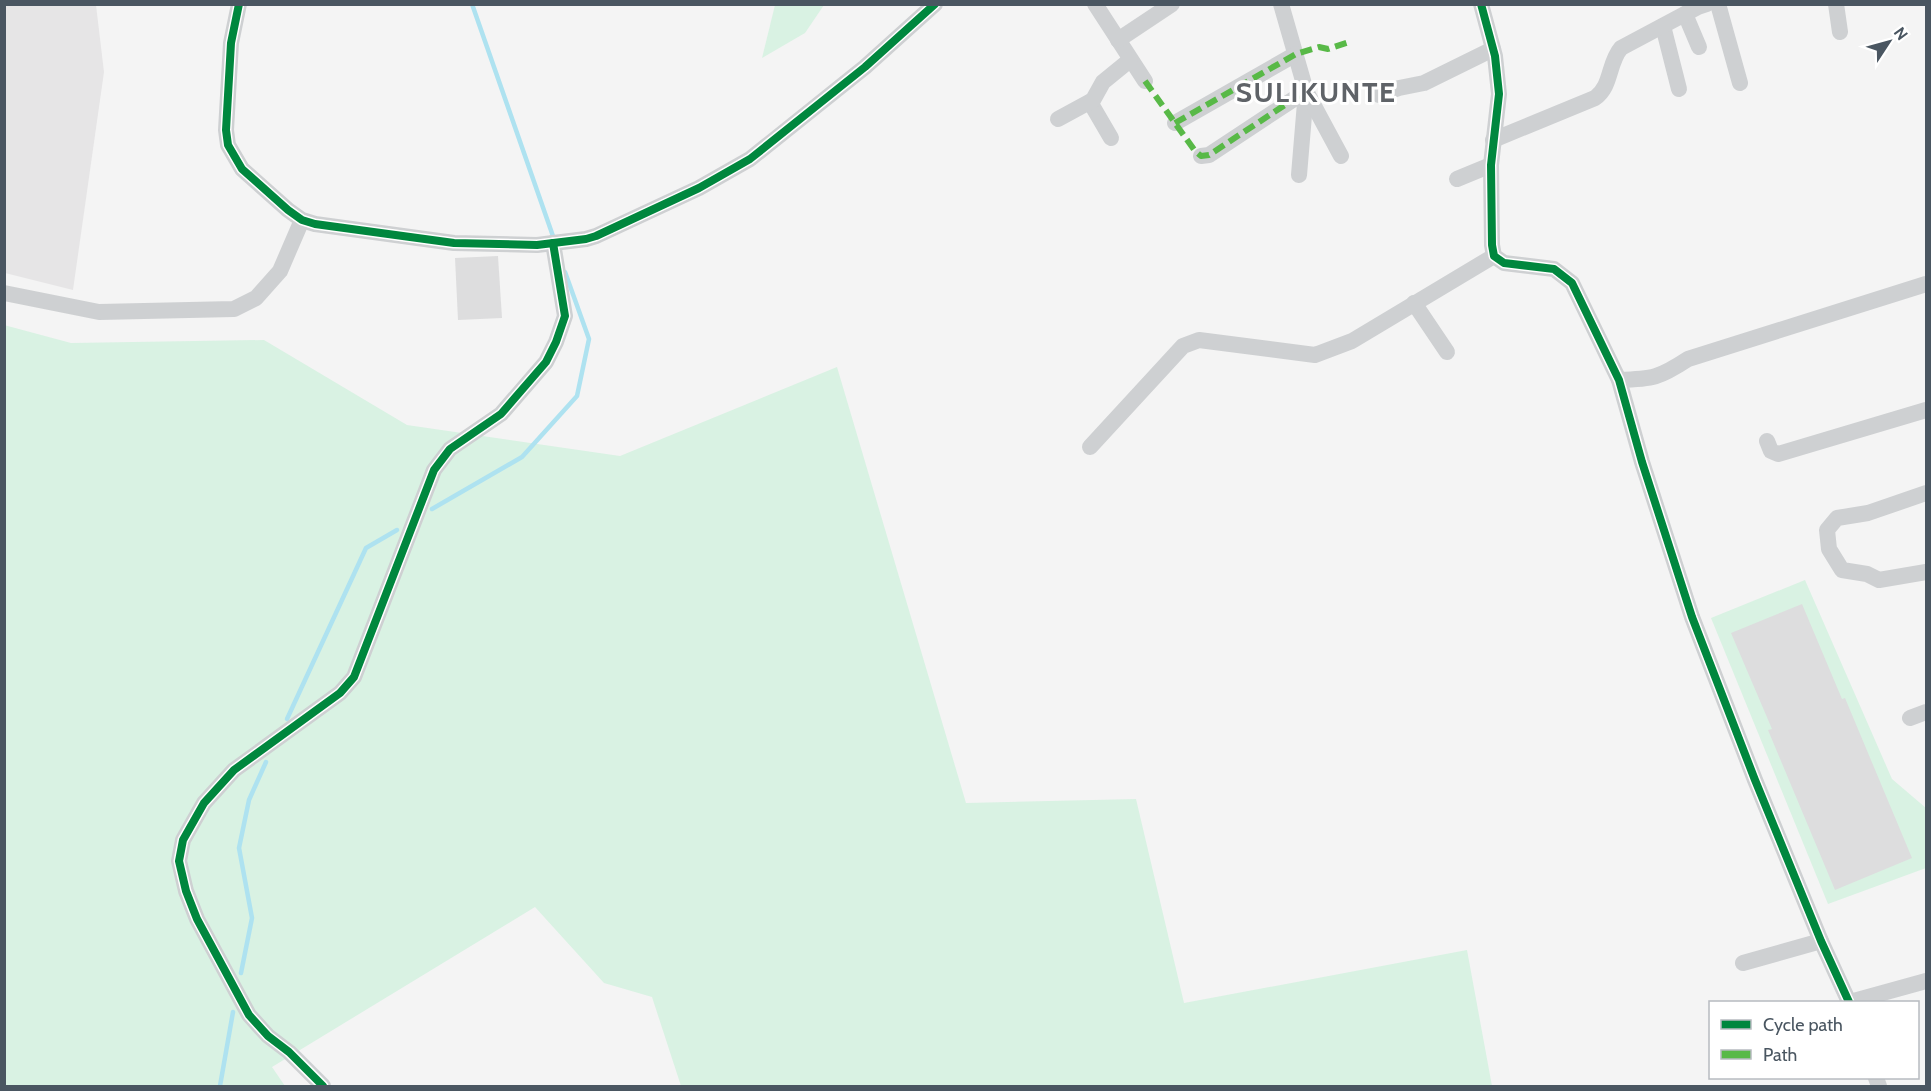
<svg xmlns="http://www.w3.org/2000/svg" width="1931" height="1091" viewBox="0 0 1931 1091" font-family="Cabin,sans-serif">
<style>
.education{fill:#e6e5e6}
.green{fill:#d9f2e3}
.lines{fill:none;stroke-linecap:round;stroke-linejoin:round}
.stream{stroke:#aee2f0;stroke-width:4.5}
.building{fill:#ddddde}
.minor{stroke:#ced0d2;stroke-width:16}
.quiet{stroke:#58b947;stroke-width:6;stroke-dasharray:12 6;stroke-linecap:butt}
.cycleway-casing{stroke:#fff;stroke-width:11}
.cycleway{stroke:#00873e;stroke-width:8}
.labels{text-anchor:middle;stroke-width:6;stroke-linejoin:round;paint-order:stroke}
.district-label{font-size:28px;font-weight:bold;letter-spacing:1.5px;fill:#5f6368;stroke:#fff}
</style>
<rect width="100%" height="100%" fill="#f4f4f4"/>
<polygon class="education" points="4,5 96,5 104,72 73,290 5,273"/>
<g class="green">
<polygon points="775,5 824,5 805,33 762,58"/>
<polygon points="4,325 71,343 264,340 407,425 620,456 837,367 966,803 1136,799 1184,1003 1467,950 1492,1086 681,1086 652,997 604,983 535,907 272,1067 285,1086 5,1086"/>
<polygon points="1805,580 1892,779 1926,808 1926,868 1828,904 1711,618"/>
</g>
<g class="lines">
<g class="stream">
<polyline points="472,4 554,239"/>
<polyline points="432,509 522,457 577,396 589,339 565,272"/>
<polyline points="287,719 366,548 397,530"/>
<polyline points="241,973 252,918 239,848 249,800 266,762"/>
<polyline points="220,1086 233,1012"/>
</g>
</g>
<g class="building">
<polygon points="498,256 502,318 458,320 455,258"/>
<polygon points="1802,604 1842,699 1845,698 1912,858 1835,890 1768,730 1772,729 1731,633"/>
</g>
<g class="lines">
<g class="minor">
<polyline points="239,4 231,43 226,130 228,145 242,169 288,210 302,220 315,224 454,243 537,245 586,239 596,236 699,188 750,159 865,67 935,4"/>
<polyline points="1095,4 1145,81"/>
<polyline points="1281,4 1306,91 1299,175"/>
<polyline points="1481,4 1495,56 1499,94 1491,165 1492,245 1494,256 1504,263 1554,269 1572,283 1619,380 1642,462 1692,617 1755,780 1821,941 1849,1002"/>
<polyline points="1718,4 1740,83"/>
<polyline points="1836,4 1840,32"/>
<polyline points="1685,14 1699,47"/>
<polyline points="1663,26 1679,89"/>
<polyline points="1118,40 1172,4"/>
<polyline points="1379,95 1399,88 1424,83 1493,49"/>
<polyline points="1090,102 1111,138"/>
<polyline points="1058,119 1093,100 1103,82 1130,60"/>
<polyline points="1175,123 1296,54"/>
<path d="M 1493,140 L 1595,98 C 1612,86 1608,63 1621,48 L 1698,7 L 1707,4"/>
<polyline points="1201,156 1209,155 1306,91 1341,156"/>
<polyline points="1457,179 1491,165"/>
<polyline points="4,293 99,312 234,309 256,298 280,271 302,220"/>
<polyline points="1414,303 1447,352"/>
<path d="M 1619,380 C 1653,379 1659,378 1688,359 L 1926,284"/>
<polyline points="1767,441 1771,451 1778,454 1926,410"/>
<polyline points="1090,447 1183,346 1199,340 1315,355 1352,341 1494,256"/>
<polyline points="1926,493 1868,513 1837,518 1827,530 1829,549 1842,570 1867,574 1879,580 1926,572"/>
<polyline points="1910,718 1926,712"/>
<polyline points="1743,963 1821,941"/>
<polyline points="1850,1002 1926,981"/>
<polyline points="1876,1078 1879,1086"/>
<polyline points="323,1086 289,1052 268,1036 249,1015 197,919 186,891 179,861 183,840 204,803 234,770 340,693 354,677 434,470 450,449 501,414 546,362 556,342 565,316 553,243"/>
</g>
<g class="quiet">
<polyline points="1145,81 1195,151 1201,156 1209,155 1306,91"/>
<polyline points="1175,123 1296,54 1319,47 1328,49 1349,42"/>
</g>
<defs>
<g id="cycleway">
<polyline points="239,4 231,43 226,130 228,145 242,169 288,210 302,220 315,224 454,243 537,245 586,239 596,236 699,188 750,159 865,67 935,4"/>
<polyline points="1481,4 1495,56 1499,94 1491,165 1492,245 1494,256 1504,263 1554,269 1572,283 1619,380 1642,462 1692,617 1755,780 1821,941 1849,1002"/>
<polyline points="323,1086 289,1052 268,1036 249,1015 197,919 186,891 179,861 183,840 204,803 234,770 340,693 354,677 434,470 450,449 501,414 546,362 556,342 565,316 553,243"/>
</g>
</defs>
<use href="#cycleway" class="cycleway-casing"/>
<use href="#cycleway" class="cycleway"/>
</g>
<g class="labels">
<g class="district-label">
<text x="1316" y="102">SULIKUNTE</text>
</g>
</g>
<rect width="1931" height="1091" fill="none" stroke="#4a5661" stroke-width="12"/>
<rect x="1709" y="1001" width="210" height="78" fill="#ffffff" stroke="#b7bbc0" stroke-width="1.5"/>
<rect x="1721" y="1020" width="30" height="9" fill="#00873e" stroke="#b7bbc0" stroke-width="1.5"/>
<text x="1763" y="1031" font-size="18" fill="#4a5661">Cycle path</text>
<rect x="1721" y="1050" width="30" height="9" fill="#58b947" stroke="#b7bbc0" stroke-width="1.5"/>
<text x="1763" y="1061" font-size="18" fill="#4a5661">Path</text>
<g transform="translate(1889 42) rotate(54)" stroke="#ffffff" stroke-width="4.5" paint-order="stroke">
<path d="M0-4.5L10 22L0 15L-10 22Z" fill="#4a5661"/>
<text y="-9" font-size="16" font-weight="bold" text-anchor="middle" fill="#4a5661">N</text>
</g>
</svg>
